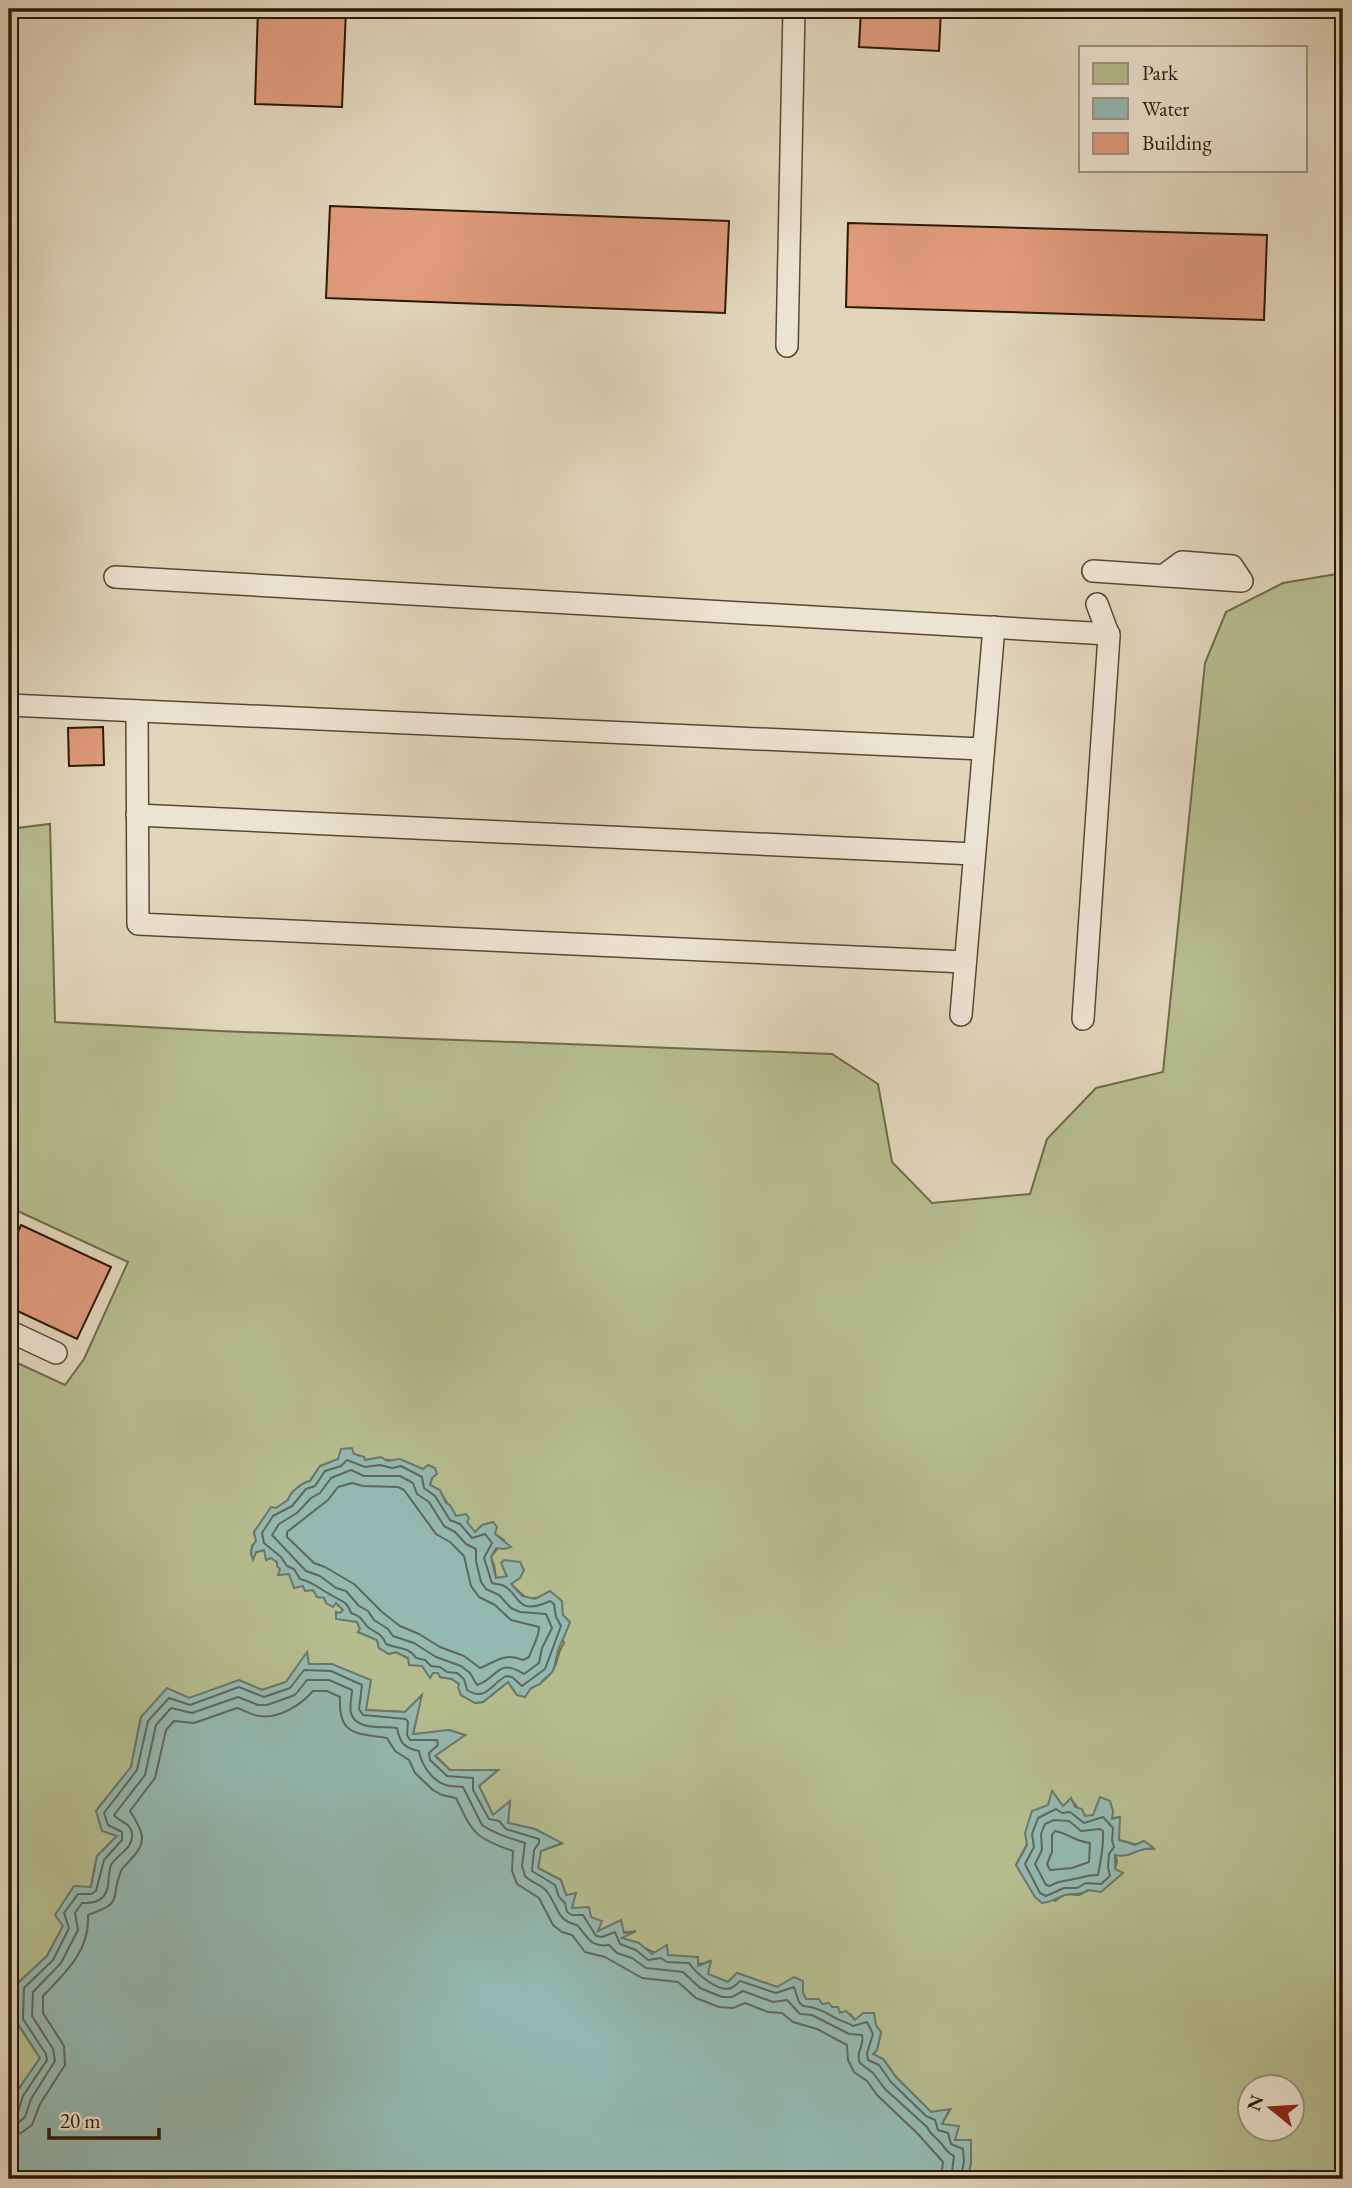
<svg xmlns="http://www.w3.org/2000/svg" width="1352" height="2188" viewBox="0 0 1352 2188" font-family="'EB Garamond',serif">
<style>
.green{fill:#b5bd8f;stroke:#706a48;stroke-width:2;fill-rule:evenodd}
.water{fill:#94b9b1;stroke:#6a796b;stroke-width:2}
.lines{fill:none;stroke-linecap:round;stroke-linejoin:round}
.shore{stroke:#60685a;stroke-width:2}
.building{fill:#e09b7c;stroke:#2c1802;stroke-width:2}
.service-casing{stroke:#594830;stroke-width:24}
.path{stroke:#2c1802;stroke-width:4.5;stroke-dasharray:5 3.5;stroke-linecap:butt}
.service{stroke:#ece4d3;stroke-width:21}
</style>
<rect width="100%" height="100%" fill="#e1d6bc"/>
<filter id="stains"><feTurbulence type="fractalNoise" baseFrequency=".00286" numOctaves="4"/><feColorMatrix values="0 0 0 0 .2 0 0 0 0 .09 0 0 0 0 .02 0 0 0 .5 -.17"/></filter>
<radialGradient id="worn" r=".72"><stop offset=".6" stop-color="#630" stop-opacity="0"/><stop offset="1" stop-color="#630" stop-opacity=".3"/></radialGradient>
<path class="green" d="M 1343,573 L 1343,2179 L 967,2179 L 971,2163 L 941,2125 L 950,2110 L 931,2112 L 896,2077 L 883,2059 L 873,2054 L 877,2050 L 881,2032 L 855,2020 L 850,2014 C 837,2014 820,2003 806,2000 L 803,1993 L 777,1987 L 737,1973 L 728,1982 L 708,1974 L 710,1961 C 680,1974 649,1946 621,1938 L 632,1932 L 597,1932 L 591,1917 L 571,1908 L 561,1880 L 538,1868 L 541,1851 L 561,1844 L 535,1829 L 508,1823 L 510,1802 L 493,1815 L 479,1786 L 497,1771 L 450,1770 L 435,1755 L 465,1735 L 449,1730 L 413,1735 L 421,1696 L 405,1712 L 365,1710 L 332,1664 L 308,1664 L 307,1653 L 286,1682 L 262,1690 L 239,1680 L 141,1717 L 131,1767 L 96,1811 L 118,1835 L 97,1856 L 91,1887 L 63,1926 L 47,1956 L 17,1984 L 16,2021 L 40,2058 L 16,2093 L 9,2120 L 9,1359 L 65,1385 L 84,1359 L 128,1262 L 9,1207 L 9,829 L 50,824 L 55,1022 L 219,1031 L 832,1054 L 878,1084 L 892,1162 L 932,1203 L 1030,1194 L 1047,1139 L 1096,1088 L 1163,1072 L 1205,663 L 1226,612 L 1283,583 ZM 341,1454 L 354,1454 L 364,1457 L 365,1460 C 386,1457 417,1463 432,1478 L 430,1485 C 443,1491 446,1503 454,1514 C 460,1522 470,1522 474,1532 L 479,1530 L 495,1534 L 504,1540 L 491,1557 L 494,1565 L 496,1578 L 507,1577 L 502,1564 L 520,1562 L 511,1584 C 523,1594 524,1603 543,1596 L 564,1643 C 559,1650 558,1656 556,1664 C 550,1681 532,1688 517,1695 L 508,1682 L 483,1702 L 475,1703 L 461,1695 L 459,1684 L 452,1679 L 440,1677 L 439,1673 L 433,1673 L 430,1677 L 423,1666 L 396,1652 L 389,1654 L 379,1648 L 377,1640 L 358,1632 L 360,1629 L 357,1622 L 348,1620 L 340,1613 L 344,1610 C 331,1598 312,1589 294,1584 L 289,1574 L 264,1550 L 251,1554 L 252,1546 L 256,1541 L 254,1532 C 264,1519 275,1509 288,1500 C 290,1492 302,1483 310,1481 L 320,1466 L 339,1459 ZM 1053,1792 L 1063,1807 L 1071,1799 L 1084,1816 C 1097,1814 1107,1821 1119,1817 L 1119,1840 L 1153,1849 C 1138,1846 1129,1859 1115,1854 L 1117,1861 L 1115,1869 L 1122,1873 L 1079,1895 L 1065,1894 L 1055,1901 L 1016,1865 L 1048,1805 ZM 1250,2086 L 1292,2086 L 1292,2128 L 1250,2128 Z"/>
<g class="water">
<path d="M 352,1448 L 354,1454 L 364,1457 L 365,1460 L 381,1457 L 387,1461 L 400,1459 L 423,1469 L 428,1465 L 435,1468 L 437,1474 L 432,1478 L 430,1485 L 440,1490 L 446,1503 L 450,1505 L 456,1516 L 466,1514 L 469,1518 L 467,1522 L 475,1532 L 482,1525 L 493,1522 L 497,1527 L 495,1534 L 511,1547 L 504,1549 L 496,1548 L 491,1557 L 496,1578 L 507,1576 L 501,1563 L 504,1560 L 520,1562 L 524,1570 L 520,1578 L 511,1584 L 522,1596 L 535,1599 L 550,1591 L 562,1601 L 563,1615 L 570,1622 C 567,1632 558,1647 557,1655 C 555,1661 556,1666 552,1672 C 548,1677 544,1678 540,1684 L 531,1688 L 525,1697 L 517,1695 L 508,1682 L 483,1702 L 475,1703 L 461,1695 L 458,1688 L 459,1684 L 452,1679 L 440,1677 L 438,1673 L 433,1673 L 430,1678 L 422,1666 L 409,1665 L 408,1658 L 396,1652 L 389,1654 L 379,1648 L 377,1640 L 358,1632 L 360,1629 L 357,1622 L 336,1619 L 336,1612 L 340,1613 L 343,1610 L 336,1603 L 333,1607 L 326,1603 L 324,1598 L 317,1597 L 313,1590 L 305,1591 L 303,1586 L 294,1588 L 289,1574 L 278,1575 L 280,1569 L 277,1566 L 277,1562 L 271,1558 L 266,1560 L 264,1550 L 256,1552 L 253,1560 C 250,1552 251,1547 256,1541 L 254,1532 L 271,1507 L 276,1508 L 288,1500 C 290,1492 302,1483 310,1481 L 320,1466 L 338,1459 L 341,1449 Z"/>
<polygon points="307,1652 309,1664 332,1664 371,1680 366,1710 405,1712 422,1695 413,1734 449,1730 465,1735 435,1756 450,1770 498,1770 479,1786 493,1815 510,1801 508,1823 535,1829 562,1843 541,1851 538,1868 561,1880 566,1895 576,1893 572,1908 589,1907 591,1917 602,1921 598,1931 621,1920 624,1933 636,1931 622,1938 639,1943 652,1954 667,1945 668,1955 698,1957 698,1966 711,1961 708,1974 728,1982 737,1973 777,1987 794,1977 803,1981 803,1993 806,1999 819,1999 822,2004 829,2003 832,2007 838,2007 840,2013 846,2011 855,2020 863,2013 874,2013 876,2025 881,2032 877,2050 873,2054 883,2059 896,2077 931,2112 950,2109 942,2124 959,2126 955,2140 971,2140 971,2163 967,2179 9,2179 9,2120 16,2093 40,2058 16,2021 17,1984 47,1956 63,1926 55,1915 74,1886 91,1887 97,1856 117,1836 102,1831 96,1811 131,1767 141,1717 167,1688 189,1698 239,1680 262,1690 286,1682"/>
<path d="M 1052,1791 L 1063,1806 L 1071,1798 L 1075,1807 L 1082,1809 L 1085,1816 L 1093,1815 L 1100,1797 L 1110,1801 L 1113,1811 L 1112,1819 L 1120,1817 L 1119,1840 L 1135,1845 L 1144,1841 L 1155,1849 C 1138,1846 1131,1859 1115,1855 L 1115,1869 L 1123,1873 L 1101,1892 L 1088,1890 C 1077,1897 1075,1892 1065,1895 C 1056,1898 1053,1902 1042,1903 L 1035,1897 L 1016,1865 L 1027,1845 L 1025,1833 L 1032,1811 L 1048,1805 Z"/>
</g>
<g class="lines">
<g class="shore">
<path d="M 347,1460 L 365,1467 L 380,1465 L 392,1468 L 401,1466 L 422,1477 L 424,1488 L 435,1496 L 450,1520 L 460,1524 L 472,1538 L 485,1534 L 492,1543 L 484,1558 L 492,1583 C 495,1584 499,1584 502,1585 C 520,1591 514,1618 550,1601 L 554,1604 L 556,1617 L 561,1626 L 545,1669 L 522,1686 L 512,1677 L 506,1676 C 490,1685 486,1702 467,1690 L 464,1679 L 457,1673 L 447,1672 L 440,1667 L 431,1666 L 425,1660 L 416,1658 C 408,1646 397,1649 386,1644 C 382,1634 378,1634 369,1628 C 361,1621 364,1617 351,1613 C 347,1600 340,1601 331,1595 C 318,1588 315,1583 300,1579 L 294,1569 L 287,1566 L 281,1557 L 264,1543 L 262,1533 L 273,1516 L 292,1506 L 306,1489 L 315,1486 L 325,1471 L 341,1466 Z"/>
<path d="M 351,1470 L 364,1476 L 400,1476 L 413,1483 L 417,1494 L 429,1502 L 444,1526 L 455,1532 L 466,1544 L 476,1549 L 476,1561 L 481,1582 L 486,1589 L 499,1595 L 511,1608 L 520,1612 L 546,1614 L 552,1628 L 542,1648 L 539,1663 L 524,1674 C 496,1657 499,1678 477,1685 L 470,1673 L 461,1666 L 436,1657 L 414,1643 L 393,1636 L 388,1629 L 374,1620 L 368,1611 L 359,1606 L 346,1591 L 336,1588 L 320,1576 L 306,1571 L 272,1535 L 279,1524 L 297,1513 L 311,1498 L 320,1493 L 331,1478 Z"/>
<path d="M 352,1483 L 363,1486 L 398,1487 L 404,1490 L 436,1534 L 450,1542 L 464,1556 L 471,1586 L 479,1597 L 495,1605 L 511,1620 L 539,1627 C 540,1635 532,1648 529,1657 L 523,1660 C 504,1652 496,1662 480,1668 L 464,1656 L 440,1647 L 419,1634 L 400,1626 L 382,1612 L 354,1584 L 325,1567 L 314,1563 L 287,1537 L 287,1532 L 328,1500 L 338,1487 Z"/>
<polygon points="1056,1809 1062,1813 1070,1812 1084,1823 1103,1817 1113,1828 1112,1840 1114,1847 1109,1854 1108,1867 1110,1876 1101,1884 1086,1883 1077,1888 1064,1888 1046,1896 1040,1893 1025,1864 1034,1847 1032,1834 1038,1818"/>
<path d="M 1054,1820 L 1069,1821 L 1081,1831 L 1100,1829 L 1103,1831 C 1104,1845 1101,1860 1098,1875 C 1086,1875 1085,1877 1074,1879 C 1063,1882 1061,1879 1050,1886 L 1046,1885 L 1035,1864 L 1042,1850 L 1041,1834 L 1045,1824 Z"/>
<path d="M 1055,1831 C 1067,1833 1074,1841 1090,1843 L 1089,1862 L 1072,1868 L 1050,1870 L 1047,1864 L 1052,1852 L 1052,1835 Z"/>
<path d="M 9,2116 L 18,2112 L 23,2096 L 47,2060 L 46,2054 L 23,2019 L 24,1988 L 53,1960 L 69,1928 L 64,1913 L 78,1894 L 91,1894 L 96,1891 L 104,1860 L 122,1840 L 122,1832 L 108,1825 L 104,1813 L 137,1770 L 148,1721 L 169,1698 L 190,1705 L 239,1687 L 264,1697 L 290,1688 L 304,1670 L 331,1671 L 362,1685 L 359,1709 L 363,1715 L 406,1719 L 408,1722 L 407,1735 L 410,1740 L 437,1740 L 438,1745 L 429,1753 L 430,1760 L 447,1776 L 473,1778 L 473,1790 L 489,1819 L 499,1821 L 506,1829 L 539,1839 L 539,1843 L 534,1850 L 532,1871 L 555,1885 L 559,1897 L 565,1903 L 567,1912 L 572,1915 L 583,1915 L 596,1936 L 602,1937 L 615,1932 L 620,1944 L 636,1950 L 648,1960 L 661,1958 L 667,1962 L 689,1963 C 695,1972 718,1993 731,1988 C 734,1987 737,1984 740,1981 L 776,1993 L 794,1987 L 799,2002 L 803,2006 C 817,2007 825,2012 837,2019 C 843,2022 847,2022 853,2026 L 867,2022 L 873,2034 L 867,2053 L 868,2060 L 879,2065 L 891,2082 L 926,2116 L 935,2120 L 938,2130 L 948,2133 L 951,2144 L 963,2149 L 964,2162 L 960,2179"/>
<path d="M 9,2124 L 18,2123 L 25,2117 L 31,2099 L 55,2061 L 53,2049 L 32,2016 L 33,1992 L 61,1963 L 78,1930 L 75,1913 L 82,1903 C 90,1903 97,1903 103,1897 C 111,1888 107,1875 111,1865 C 117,1854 134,1849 132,1833 C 130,1822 119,1822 114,1815 L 145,1775 L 156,1725 L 171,1708 L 192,1713 L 238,1697 L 258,1705 L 267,1705 L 295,1695 L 307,1680 L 329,1680 L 352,1690 C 352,1697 349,1705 351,1713 C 356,1731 383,1726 397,1728 C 400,1743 404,1748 419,1751 C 421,1764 432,1781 446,1785 C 452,1787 458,1786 463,1787 L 482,1825 C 495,1834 509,1838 525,1843 L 522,1866 L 525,1876 C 531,1883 544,1885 548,1893 C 558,1907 557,1921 577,1925 C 588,1937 590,1948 609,1945 L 617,1953 L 632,1958 L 646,1968 L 683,1972 L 700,1988 L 722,1997 L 732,1997 L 743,1991 L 773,2002 L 787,2000 L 800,2014 L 812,2015 L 849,2034 L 862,2035 C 865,2045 855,2052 860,2063 L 873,2073 L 885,2089 L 927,2127 C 930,2134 933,2135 938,2140 C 945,2146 945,2152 954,2156 L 951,2179"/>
<path d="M 9,2135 L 21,2133 L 32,2125 L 40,2104 L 65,2065 L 64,2046 L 43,2013 L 43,1996 C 66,1972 90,1951 88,1915 C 125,1902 109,1901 121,1871 C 123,1867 128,1863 131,1859 C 150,1840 141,1829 130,1811 L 155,1778 L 166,1730 L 174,1721 L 194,1723 L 237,1708 C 244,1710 251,1715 259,1716 C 279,1719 301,1705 313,1691 L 327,1691 L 340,1697 C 338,1736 356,1733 387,1738 L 395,1751 L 409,1760 L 415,1773 L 433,1790 L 442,1795 L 456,1798 C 473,1833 474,1838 513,1851 L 512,1871 L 517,1884 L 539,1898 L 553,1925 L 562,1932 L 572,1935 L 585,1952 L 605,1957 L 642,1978 L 678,1982 L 696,1998 L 719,2007 L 733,2008 L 745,2003 L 768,2012 L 782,2013 L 793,2022 L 817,2029 L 847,2045 L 848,2060 L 854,2072 L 867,2081 L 877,2095 L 918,2134 L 943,2162 L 941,2179"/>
</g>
</g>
<g class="building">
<polygon points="258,9 346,9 342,107 255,104"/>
<polygon points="861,9 941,9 939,51 859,47"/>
<polygon points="330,206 729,221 725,313 326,298"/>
<polygon points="848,223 1267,235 1264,320 846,307"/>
<polygon points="103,727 104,765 69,766 68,728"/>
<polygon points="21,1225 111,1267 77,1339 9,1307 9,1252"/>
</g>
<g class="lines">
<defs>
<g id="service">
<polyline points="787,346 794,9"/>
<polyline points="1093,571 1242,581 1232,566 1182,562 1163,576"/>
<polyline points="115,577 1109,634"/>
<polyline points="9,705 982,749"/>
<polyline points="137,711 138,924 965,962"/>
<polyline points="137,815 974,854"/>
<polyline points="961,1015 994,627"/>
<polyline points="1083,1019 1109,636 1097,604"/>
<polyline points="9,1331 56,1353"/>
</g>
</defs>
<use href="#service" class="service-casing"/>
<g class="path">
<polyline points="12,676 14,9"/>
<polyline points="9,766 13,734"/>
</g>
<use href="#service" class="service"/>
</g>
<rect width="1352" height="2188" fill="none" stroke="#e1d6bc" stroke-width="35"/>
<rect x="10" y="10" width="1331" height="2167" fill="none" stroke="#2c1802" stroke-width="3.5"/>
<rect x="18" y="18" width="1317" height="2153" fill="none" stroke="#2c1802" stroke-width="2"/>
<rect x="1079" y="46" width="228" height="126" fill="#ece4d3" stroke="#9f927f" stroke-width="2"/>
<rect x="1093" y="63" width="35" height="21" fill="#b5bd8f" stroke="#9f927f" stroke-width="2"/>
<text x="1142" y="80" font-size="21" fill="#2c1802">Park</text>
<rect x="1093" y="98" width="35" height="21" fill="#94b9b1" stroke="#9f927f" stroke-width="2"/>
<text x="1142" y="116" font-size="21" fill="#2c1802">Water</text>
<rect x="1093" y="133" width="35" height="21" fill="#e09b7c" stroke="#9f927f" stroke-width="2"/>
<text x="1142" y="150" font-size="21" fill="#2c1802">Building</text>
<g transform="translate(1271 2108) rotate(288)"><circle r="33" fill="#ece4d3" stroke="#9f927f" stroke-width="2"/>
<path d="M0-5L12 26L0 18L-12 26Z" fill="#8f2418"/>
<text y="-10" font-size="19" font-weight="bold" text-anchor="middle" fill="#2c1802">N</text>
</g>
<path d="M49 2128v10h110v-10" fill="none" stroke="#2c1802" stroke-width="3.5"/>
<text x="60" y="2128" font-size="21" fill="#2c1802" stroke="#ece4d3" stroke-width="5" paint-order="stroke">20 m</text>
<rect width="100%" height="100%" filter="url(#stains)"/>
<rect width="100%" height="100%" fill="url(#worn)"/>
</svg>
